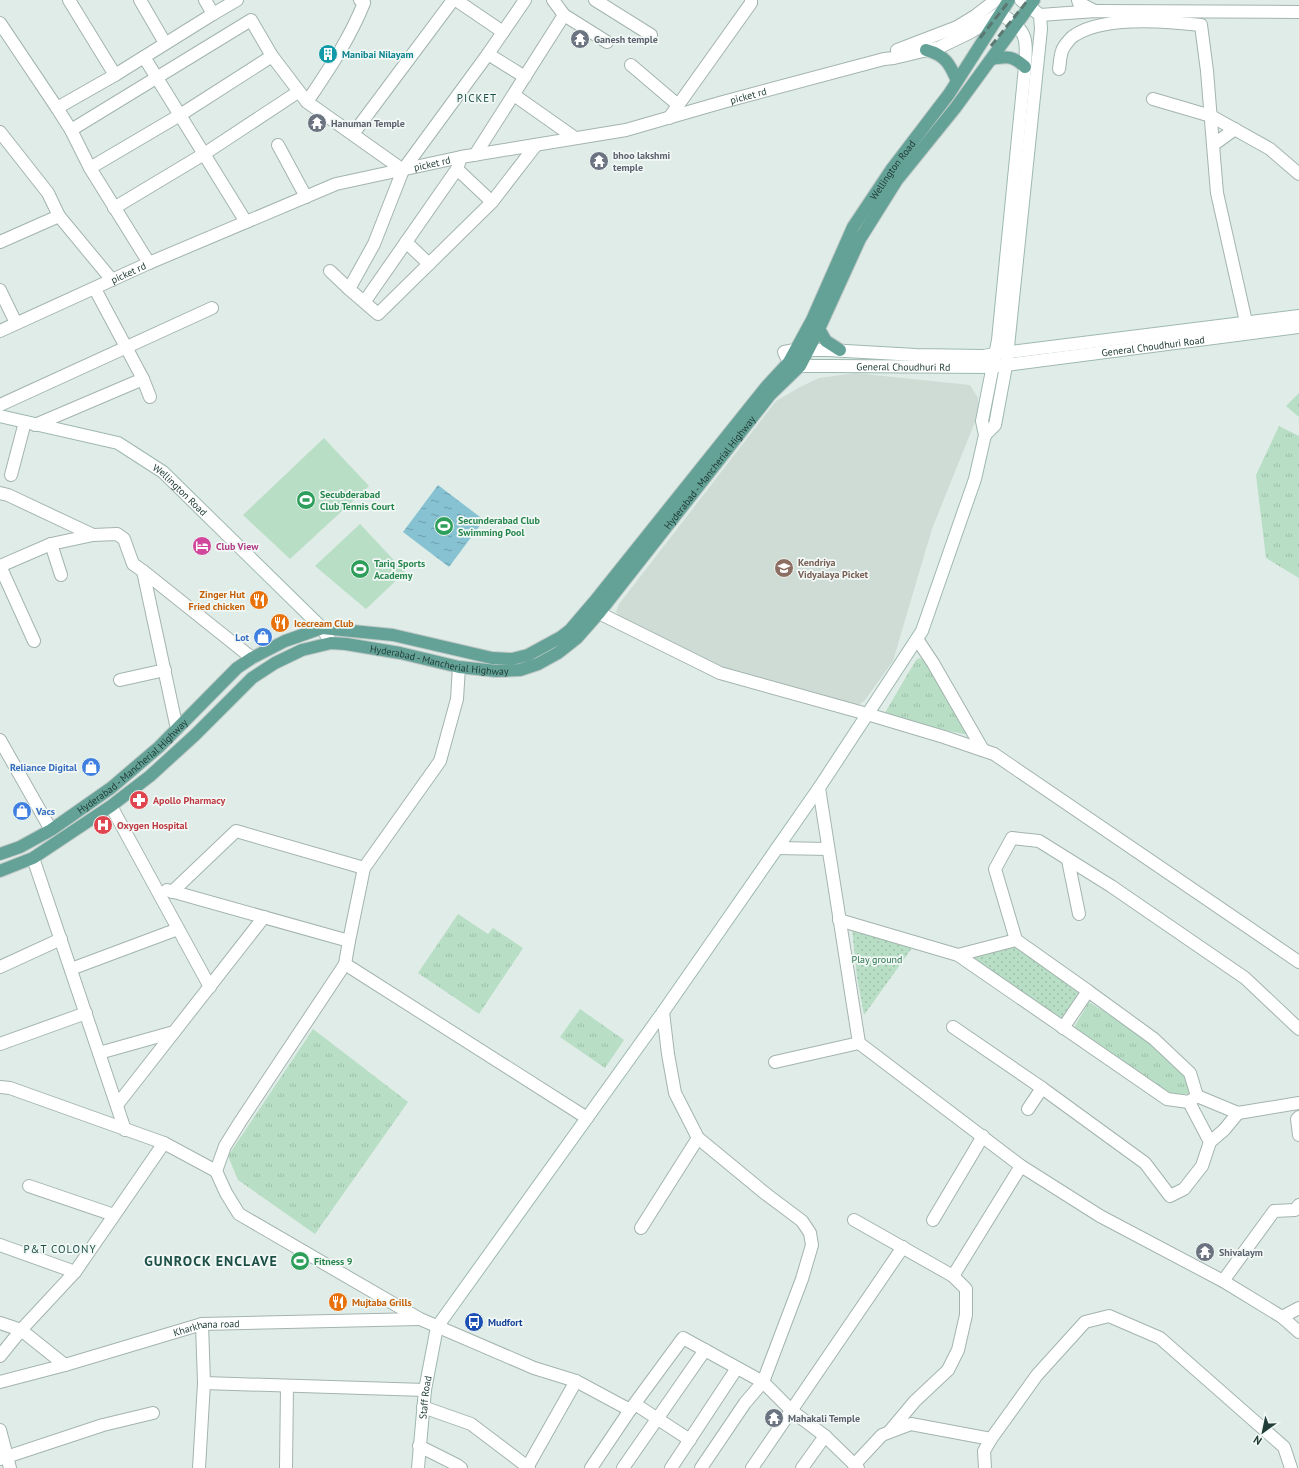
<svg xmlns="http://www.w3.org/2000/svg" width="1299" height="1468" viewBox="0 0 1299 1468" font-family="'PT Sans',sans-serif">
<style>
.built{fill:#cfdcd6}
.grass{fill:url(#grass-tufts)}
.park{fill:url(#park-dots)}
.pitch{fill:#b8dec5}
.water{fill:url(#water-ripples)}
.lines{fill:none;stroke-linecap:round;stroke-linejoin:round}
.minor-casing{stroke:#a3b4af;stroke-width:14}
.tertiary-casing{stroke:#a3b4af;stroke-width:14}
.secondary-casing{stroke:#9eb8b0;stroke-width:14}
.primary-casing{stroke:#c1c9c7;stroke-width:14}
.minor{stroke:#fff;stroke-width:12}
.tertiary{stroke:#fff;stroke-width:12}
.secondary{stroke:#fff;stroke-width:12}
.primary{stroke:#64a297;stroke-width:12}
.rail{stroke:#5b7872;stroke-width:3;stroke-dasharray:8 4;stroke-linecap:butt}
.labels{text-anchor:middle;stroke-width:3.5;stroke-linejoin:round;paint-order:stroke}
.worship-label{font-size:10px;font-weight:bold;fill:#5b616d;stroke:#f1f8f5;text-anchor:start}
.culture-label{font-size:10px;font-weight:bold;fill:#0d838f;stroke:#f1f8f5;text-anchor:start}
.street-label{font-size:10px;fill:#203d37;stroke:#f1f8f5}
.leisure-label{font-size:10px;font-weight:bold;fill:#27864d;stroke:#f1f8f5;text-anchor:start}
.hotel-label{font-size:10px;font-weight:bold;fill:#b23c85;stroke:#f1f8f5;text-anchor:start}
.education-label{font-size:10px;font-weight:bold;fill:#785e54;stroke:#f1f8f5;text-anchor:start}
.food-label{font-size:10px;font-weight:bold;fill:#c56008;stroke:#f1f8f5;text-anchor:start}
.shop-label{font-size:10px;font-weight:bold;fill:#366cbe;stroke:#f1f8f5;text-anchor:end}
.health-label{font-size:10px;font-weight:bold;fill:#be3a42;stroke:#f1f8f5;text-anchor:start}
.park-label{font-size:10px;fill:#2a744c;stroke:#f1f8f5}
.transit-label{font-size:10px;font-weight:bold;fill:#164399;stroke:#f1f8f5;text-anchor:start}
.neighbourhood-label{font-size:11px;letter-spacing:1px;fill:#1c4f46;stroke:#f1f8f5}
.district-label{font-size:14px;font-weight:bold;letter-spacing:1px;fill:#1c4f46;stroke:#f1f8f5}
</style>
<defs>
<pattern id="grass-tufts" width="24" height="20" patternUnits="userSpaceOnUse"><rect width="24" height="20" fill="#b8dec5"/><path d="M3 7l-1-3M5 7V3M7 7l1-3M15 17l-1-3M17 17v-4M19 17l1-3" fill="none" stroke="#9ebfaa"/></pattern>
<pattern id="park-dots" width="8" height="8" patternUnits="userSpaceOnUse"><rect width="8" height="8" fill="#b8dec5"/><path d="M2 2h.1M6 6h.1" fill="none" stroke="#9ebfaa" stroke-width="1.8" stroke-linecap="round"/></pattern>
<pattern id="water-ripples" width="26" height="14" patternUnits="userSpaceOnUse"><rect width="26" height="14" fill="#87c2d3"/><path d="M2 4q2-2 4 0t4 0M15 11q2-2 4 0t4 0" fill="none" stroke="#6e9fac"/></pattern>
</defs>
<rect width="100%" height="100%" fill="#e0ece7"/>
<polygon class="built" points="855,373 970,385 978,398 979,412 932,529 893,661 865,700 860,704 854,706 732,674 623,621 616,612 619,604 776,401 800,387 819,378"/>
<g class="grass">
<polygon points="1299,393 1299,417 1286,406"/>
<polygon points="1279,426 1299,436 1299,578 1266,558 1256,475"/>
<polygon points="920,658 925,662 968,735 881,716 886,711 916,660"/>
<polygon points="458,914 488,934 493,928 523,948 479,1014 418,973"/>
<polygon points="1089,1002 1149,1040 1188,1079 1189,1094 1169,1094 1073,1029"/>
<polygon points="580,1009 624,1040 605,1068 560,1037"/>
<polygon points="313,1029 408,1102 315,1234 238,1180 228,1156"/>
</g>
<g class="park">
<polygon points="852,929 912,948 864,1015 857,977"/>
<polygon points="1015,946 1080,993 1062,1019 968,956"/>
</g>
<g class="pitch">
<polygon points="324,438 369,486 290,559 243,515"/>
<polygon points="360,524 405,572 366,609 315,566"/>
</g>
<polygon class="water" points="438,485 484,520 449,567 403,532"/>
<g class="lines">
<defs>
<g id="minor">
<polyline points="69,0 115,75"/>
<polyline points="140,0 165,43"/>
<polyline points="205,0 213,14"/>
<polyline points="456,0 503,32"/>
<polyline points="525,0 488,54 403,170 374,244 349,289 378,314 492,202 536,145"/>
<polyline points="595,0 651,35"/>
<polyline points="564,15 607,42"/>
<polyline points="0,23 57,108 115,75 213,14 237,0"/>
<polyline points="488,54 525,77"/>
<polyline points="144,57 246,222"/>
<polyline points="631,65 678,105"/>
<path d="M 1059,69 C 1060,64 1060,56 1062,51 C 1063,47 1071,37 1075,35 C 1104,16 1167,21 1201,25 L 1207,71 L 1213,145 L 1235,129"/>
<polyline points="514,95 575,138"/>
<polyline points="1153,99 1211,116 1270,149 1299,174"/>
<polyline points="307,102 403,170"/>
<polyline points="57,108 71,130 90,168 149,263"/>
<polyline points="669,118 751,3 751,0"/>
<polyline points="71,130 251,20 272,56"/>
<polyline points="0,132 48,193 59,216 112,280"/>
<polyline points="353,134 453,0"/>
<polyline points="278,145 306,197"/>
<polyline points="1213,145 1217,193 1246,322"/>
<polyline points="475,155 564,15 553,0"/>
<path d="M 90,168 L 180,115 L 272,56 L 307,102 C 329,69 349,40 364,3 L 360,0"/>
<polyline points="457,169 492,202"/>
<polyline points="114,208 204,154 298,92"/>
<polyline points="0,242 59,216"/>
<polyline points="406,242 429,264"/>
<polyline points="330,271 349,289"/>
<polyline points="95,289 143,379 150,397"/>
<polyline points="0,290 16,323"/>
<polyline points="365,301 457,169 461,157"/>
<polyline points="789,362 784,352 795,350"/>
<polyline points="0,405 212,308"/>
<polyline points="35,425 143,379"/>
<polyline points="11,475 25,422"/>
<polyline points="0,493 8,495 93,535 51,544 0,566"/>
<polyline points="93,535 117,534 124,539 133,564 143,571"/>
<polyline points="51,544 61,575"/>
<polyline points="0,566 34,641"/>
<polyline points="120,680 165,670"/>
<polyline points="177,729 143,571 252,658"/>
<polyline points="0,740 51,830"/>
<polyline points="819,788 859,1043 1021,1166 1100,1216 1223,1281 1282,1317 1299,1332"/>
<polyline points="111,806 210,987"/>
<polyline points="777,848 828,849"/>
<polyline points="33,858 125,1130"/>
<polyline points="1068,860 1079,914"/>
<polyline points="167,890 349,941"/>
<polyline points="172,892 236,831 364,868"/>
<polyline points="839,920 958,955 1167,1099 1189,1102"/>
<polyline points="1016,940 995,869 1012,838 1039,841 1111,886 1245,978 1299,1029"/>
<polyline points="958,955 1016,940 1088,991 1063,1028"/>
<polyline points="345,964 587,1118"/>
<polyline points="0,967 61,939"/>
<polyline points="71,969 178,929"/>
<polyline points="1088,991 1154,1039 1190,1073 1197,1096"/>
<polyline points="953,1027 1042,1088 1028,1109"/>
<polyline points="0,1044 86,1013"/>
<polyline points="99,1053 174,1032"/>
<polyline points="775,1062 859,1043"/>
<polyline points="0,1087 10,1088 164,1143"/>
<polyline points="1042,1088 1145,1163 1170,1196 1184,1189 1202,1166 1210,1142 1224,1130 1238,1113"/>
<polyline points="117,1105 264,917"/>
<polyline points="1299,1117 1297,1119 1299,1135"/>
<polyline points="1210,1142 1189,1102 1197,1096 1238,1113 1299,1103"/>
<polyline points="29,1186 114,1215"/>
<polyline points="854,1220 953,1276 1021,1166"/>
<polyline points="933,1220 983,1136"/>
<polyline points="641,1228 698,1138"/>
<polyline points="0,1245 75,1272"/>
<polyline points="1223,1281 1274,1211 1295,1210 1299,1205"/>
<polyline points="1282,1317 1299,1308"/>
<polyline points="0,1323 21,1330 65,1365"/>
<polyline points="0,1356 21,1330 75,1272 164,1143 216,1171"/>
<polyline points="204,1383 425,1390"/>
<polyline points="635,1404 690,1440"/>
<polyline points="423,1407 471,1424 529,1468"/>
<polyline points="0,1430 10,1468"/>
<polyline points="889,1432 915,1401 948,1370 958,1350 966,1315 966,1289 953,1276"/>
<polyline points="419,1446 457,1465 461,1468"/>
<polyline points="0,1459 103,1425 153,1413"/>
<polyline points="854,1465 882,1435 911,1424 991,1439"/>
<polyline points="528,1466 576,1381"/>
<polyline points="199,1468 204,1383 202,1324"/>
<polyline points="286,1468 287,1386"/>
<polyline points="591,1468 630,1410"/>
<polyline points="623,1468 705,1350"/>
<polyline points="671,1468 737,1368"/>
<polyline points="701,1468 745,1403 763,1382"/>
<polyline points="752,1468 903,1247"/>
<polyline points="802,1468 825,1436"/>
<polyline points="985,1468 984,1451 991,1439 1037,1375 1085,1322 1109,1316 1160,1338 1284,1447 1291,1468"/>
</g>
<g id="tertiary">
<polyline points="1078,0 1079,3 1095,11"/>
<polyline points="1040,15 1096,11 1299,12"/>
<polyline points="897,50 957,27 975,16 996,0"/>
<path id="s1" d="M 0,331 L 149,263 L 336,184 L 461,157 L 626,130 L 723,102 L 884,59 L 894,58 L 940,47 L 971,32 L 1000,13"/>
<polyline points="599,613 720,673 867,714 944,737 994,754 1299,962"/>
<polyline points="917,639 933,663 983,750"/>
<polyline points="459,667 457,699 440,761 364,868 349,941 345,964 240,1122 225,1146 216,1171 226,1193 239,1214 420,1319 534,1368 576,1381 630,1410 683,1338 763,1382 792,1411 825,1436 858,1468"/>
<polyline points="663,1012 668,1054 675,1093 698,1138 766,1194 802,1221 810,1233 812,1245 802,1279 763,1382"/>
<path id="s2" d="M 0,1382 L 65,1365 L 202,1324 L 419,1319"/>
</g>
<g id="secondary">
<polyline points="798,350 828,350 916,355 984,356 994,354 1299,316"/>
<path id="s3" d="M 792,363 L 800,366 L 830,366 L 990,367 L 1299,327"/>
<path id="s4" d="M 0,416 L 118,443 L 163,472 L 322,628 L 331,643"/>
<polyline points="985,435 995,425 1006,366 1041,29 1040,15 1021,0"/>
<path id="s5" d="M 418,1468 L 425,1390 L 437,1327 L 663,1012 L 819,788 L 922,631 L 975,479 L 985,435 L 982,421 L 998,340 L 1025,67 C 1027,35 1027,32 1000,13"/>
</g>
<g id="primary">
<path d="M 926,50 C 945,55 950,64 957,81"/>
<path d="M 992,59 C 1008,56 1013,56 1025,67"/>
<polyline points="819,329 826,341 840,350"/>
<path id="s6" d="M 0,854 L 20,847 L 51,830 L 111,788 L 159,747 L 237,668 L 252,658 L 285,641 L 322,628 L 393,635 L 492,658 L 512,659 L 528,655 L 561,637 L 570,630 L 594,602 L 766,387 L 789,362 L 812,320 L 853,227 L 891,170 L 949,94 L 1009,0"/>
<path id="s7" d="M 0,871 L 33,858 L 111,806 L 150,776 L 195,735 L 252,678 L 275,663 L 302,650 L 331,643 L 346,644 L 400,653 L 459,667 L 496,671 L 520,670 L 538,664 L 558,653 L 577,638 L 599,613 L 770,395 L 800,366 L 819,329 L 860,239 L 897,180 L 956,107 L 1034,0"/>
</g>
</defs>
<use href="#minor" class="minor-casing"/>
<use href="#tertiary" class="tertiary-casing"/>
<use href="#secondary" class="secondary-casing"/>
<use href="#primary" class="primary-casing"/>
<use href="#minor" class="minor"/>
<use href="#tertiary" class="tertiary"/>
<use href="#secondary" class="secondary"/>
<use href="#primary" class="primary"/>
<g class="rail">
<polyline points="980,38 1010,0"/>
<polyline points="991,46 1028,0"/>
</g>
</g>
<defs>
<symbol id="temple-disc" viewBox="-11 -11 22 22"><circle r="9.5" fill="#6b7280" stroke="#f1f8f5"/><path d="M0-6L5-2H3V0L6.5 2.5H4V6H1.5V3h-3V6H-4V2.5H-6.5L-3 0V-2H-5Z" fill="#fff"/></symbol>
<symbol id="building-disc" viewBox="-11 -11 22 22"><circle r="9.5" fill="#0f9aa8" stroke="#f1f8f5"/><path d="M-4-6H4V6H1V3H-1V6H-4ZM-2.5-4.3h1.7v1.8h-1.7ZM.8-4.3h1.7v1.8H.8ZM-2.5-1h1.7V.8h-1.7ZM.8-1h1.7V.8H.8Z" fill="#fff"/></symbol>
<symbol id="stadium-disc" viewBox="-11 -11 22 22"><circle r="9.5" fill="#2e9e5b" stroke="#f1f8f5"/><path d="M0-5a6.5 5 0 1 0 0 10a6.5 5 0 1 0 0-10ZM-3.5-1.8h7v3.6h-7Z" fill="#fff"/></symbol>
<symbol id="hotel-disc" viewBox="-11 -11 22 22"><circle r="9.5" fill="#d1479c" stroke="#f1f8f5"/><path d="M-6-4.5h1.5V1H6V5H4.5V3h-9V5H-6ZM-4 0a1.8 1.8 0 1 1 3.6 0ZM.5 0V-2.5h3Q6-2.5 6 0Z" fill="#fff"/></symbol>
<symbol id="school-disc" viewBox="-11 -11 22 22"><circle r="9.5" fill="#8d6e63" stroke="#f1f8f5"/><path d="M0-5L7-2L0 1L-7-2ZM-4 1L0 2.5L4 1V4Q0 6-4 4Z" fill="#fff"/></symbol>
<symbol id="restaurant-disc" viewBox="-11 -11 22 22"><circle r="9.5" fill="#e8710a" stroke="#f1f8f5"/><path d="M-5-6h1v4h1v-4h1v4h1v-4h1v5L-1.5 .5V6h-2V.5L-5-1ZM5-6V6H3V1.5H1.5Q1.5-4 5-6Z" fill="#fff"/></symbol>
<symbol id="shop-disc" viewBox="-11 -11 22 22"><circle r="9.5" fill="#3f7fe0" stroke="#f1f8f5"/><path d="M-5-2.5h2.3a2.7 3.5 0 0 1 5.4 0H5L5.5 6h-11ZM-1.5-2.5h3a1.5 2.3 0 0 0-3 0Z" fill="#fff"/></symbol>
<symbol id="pharmacy-disc" viewBox="-11 -11 22 22"><circle r="9.5" fill="#e0444e" stroke="#f1f8f5"/><path d="M-2-6h4v4h4v4h-4v4h-4v-4h-4v-4h4Z" fill="#fff"/></symbol>
<symbol id="hospital-disc" viewBox="-11 -11 22 22"><circle r="9.5" fill="#e0444e" stroke="#f1f8f5"/><path d="M-5-5h3v3.5h4V-5h3V5h-3V1.5h-4V5h-3Z" fill="#fff"/></symbol>
<symbol id="bus-disc" viewBox="-11 -11 22 22"><circle r="9.5" fill="#1a4fb4" stroke="#f1f8f5"/><path d="M-5-6H5V4H4V6H2V4H-2V6H-4V4H-5ZM-3.5-4V0h7V-4ZM-3.5 1.2v1.5H-2V1.2ZM2 1.2v1.5H3.5V1.2Z" fill="#fff"/></symbol>
</defs>
<g fill-rule="evenodd">
<use href="#temple-disc" x="569" y="28" width="22" height="22"/>
<use href="#building-disc" x="317" y="43" width="22" height="22"/>
<use href="#temple-disc" x="306" y="112" width="22" height="22"/>
<use href="#temple-disc" x="588" y="150" width="22" height="22"/>
<use href="#stadium-disc" x="295" y="489" width="22" height="22"/>
<use href="#stadium-disc" x="433" y="515" width="22" height="22"/>
<use href="#hotel-disc" x="191" y="535" width="22" height="22"/>
<use href="#school-disc" x="773" y="557" width="22" height="22"/>
<use href="#stadium-disc" x="349" y="558" width="22" height="22"/>
<use href="#restaurant-disc" x="248" y="589" width="22" height="22"/>
<use href="#restaurant-disc" x="269" y="612" width="22" height="22"/>
<use href="#shop-disc" x="252" y="626" width="22" height="22"/>
<use href="#shop-disc" x="80" y="756" width="22" height="22"/>
<use href="#pharmacy-disc" x="128" y="789" width="22" height="22"/>
<use href="#shop-disc" x="11" y="800" width="22" height="22"/>
<use href="#hospital-disc" x="92" y="814" width="22" height="22"/>
<use href="#temple-disc" x="1194" y="1241" width="22" height="22"/>
<use href="#stadium-disc" x="289" y="1250" width="22" height="22"/>
<use href="#restaurant-disc" x="327" y="1291" width="22" height="22"/>
<use href="#bus-disc" x="463" y="1311" width="22" height="22"/>
<use href="#temple-disc" x="763" y="1407" width="22" height="22"/>
</g>
<g class="labels">
<g class="worship-label">
<text x="594" y="43">Ganesh temple</text>
<text x="331" y="127">Hanuman Temple</text>
<text x="613" y="159">bhoo lakshmi<tspan x="613" dy="12">temple</tspan></text>
<text x="1219" y="1256">Shivalaym</text>
<text x="788" y="1422">Mahakali Temple</text>
</g>
<g class="culture-label">
<text x="342" y="58">Manibai Nilayam</text>
</g>
<g class="street-label">
<text dy="4" stroke="none"><textPath href="#s1" startOffset="789">picket rd</textPath></text>
<text dy="4" stroke="none"><textPath href="#s1" startOffset="465">picket rd</textPath></text>
<text dy="4" stroke="none"><textPath href="#s6" startOffset="1222">Wellington Road</textPath></text>
<text dy="4" stroke="none"><textPath href="#s1" startOffset="141">picket rd</textPath></text>
<text dy="4" stroke="none"><textPath href="#s3" startOffset="363">General Choudhuri Road</textPath></text>
<text dy="4" stroke="none"><textPath href="#s3" startOffset="112">General Choudhuri Rd</textPath></text>
<text dy="4" stroke="none"><textPath href="#s7" startOffset="877">Hyderabad - Mancherial Highway</textPath></text>
<text dy="4" stroke="none"><textPath href="#s4" startOffset="199">Wellington Road</textPath></text>
<text dy="4" stroke="none"><textPath href="#s7" startOffset="517">Hyderabad - Mancherial Highway</textPath></text>
<text dy="4" stroke="none"><textPath href="#s6" startOffset="160">Hyderabad - Mancherial Highway</textPath></text>
<text dy="4" stroke="none"><textPath href="#s2" startOffset="214">Kharkhana road</textPath></text>
<text dy="4" stroke="none"><textPath href="#s5" startOffset="71">Staff Road</textPath></text>
</g>
<g class="leisure-label">
<text x="320" y="498">Secubderabad<tspan x="320" dy="12">Club Tennis Court</tspan></text>
<text x="458" y="524">Secunderabad Club<tspan x="458" dy="12">Swimming Pool</tspan></text>
<text x="374" y="567">Tariq Sports<tspan x="374" dy="12">Academy</tspan></text>
<text x="314" y="1265">Fitness 9</text>
</g>
<g class="hotel-label">
<text x="216" y="550">Club View</text>
</g>
<g class="education-label">
<text x="798" y="566">Kendriya<tspan x="798" dy="12">Vidyalaya Picket</tspan></text>
</g>
<g class="food-label">
<text x="245" y="598" text-anchor="end">Zinger Hut<tspan x="245" dy="12">Fried chicken</tspan></text>
<text x="294" y="627">Icecream Club</text>
<text x="352" y="1306">Mujtaba Grills</text>
</g>
<g class="shop-label">
<text x="249" y="641">Lot</text>
<text x="77" y="771">Reliance Digital</text>
<text x="36" y="815" text-anchor="start">Vacs</text>
</g>
<g class="health-label">
<text x="153" y="804">Apollo Pharmacy</text>
<text x="117" y="829">Oxygen Hospital</text>
</g>
<g class="park-label">
<text x="877" y="963">Play ground</text>
</g>
<g class="transit-label">
<text x="488" y="1326">Mudfort</text>
</g>
<g class="neighbourhood-label">
<text x="477" y="102">PICKET</text>
<text x="60" y="1253">P&amp;T COLONY</text>
</g>
<g class="district-label">
<text x="211" y="1266">GUNROCK ENCLAVE</text>
</g>
</g>
<g transform="translate(1263 1432) rotate(213)" stroke="#f1f8f5" stroke-width="3" paint-order="stroke">
<path d="M0-3L7 15L0 10L-7 15Z" fill="#203d37"/>
<text y="-6" font-size="11" font-weight="bold" text-anchor="middle" fill="#203d37">N</text>
</g>
</svg>
